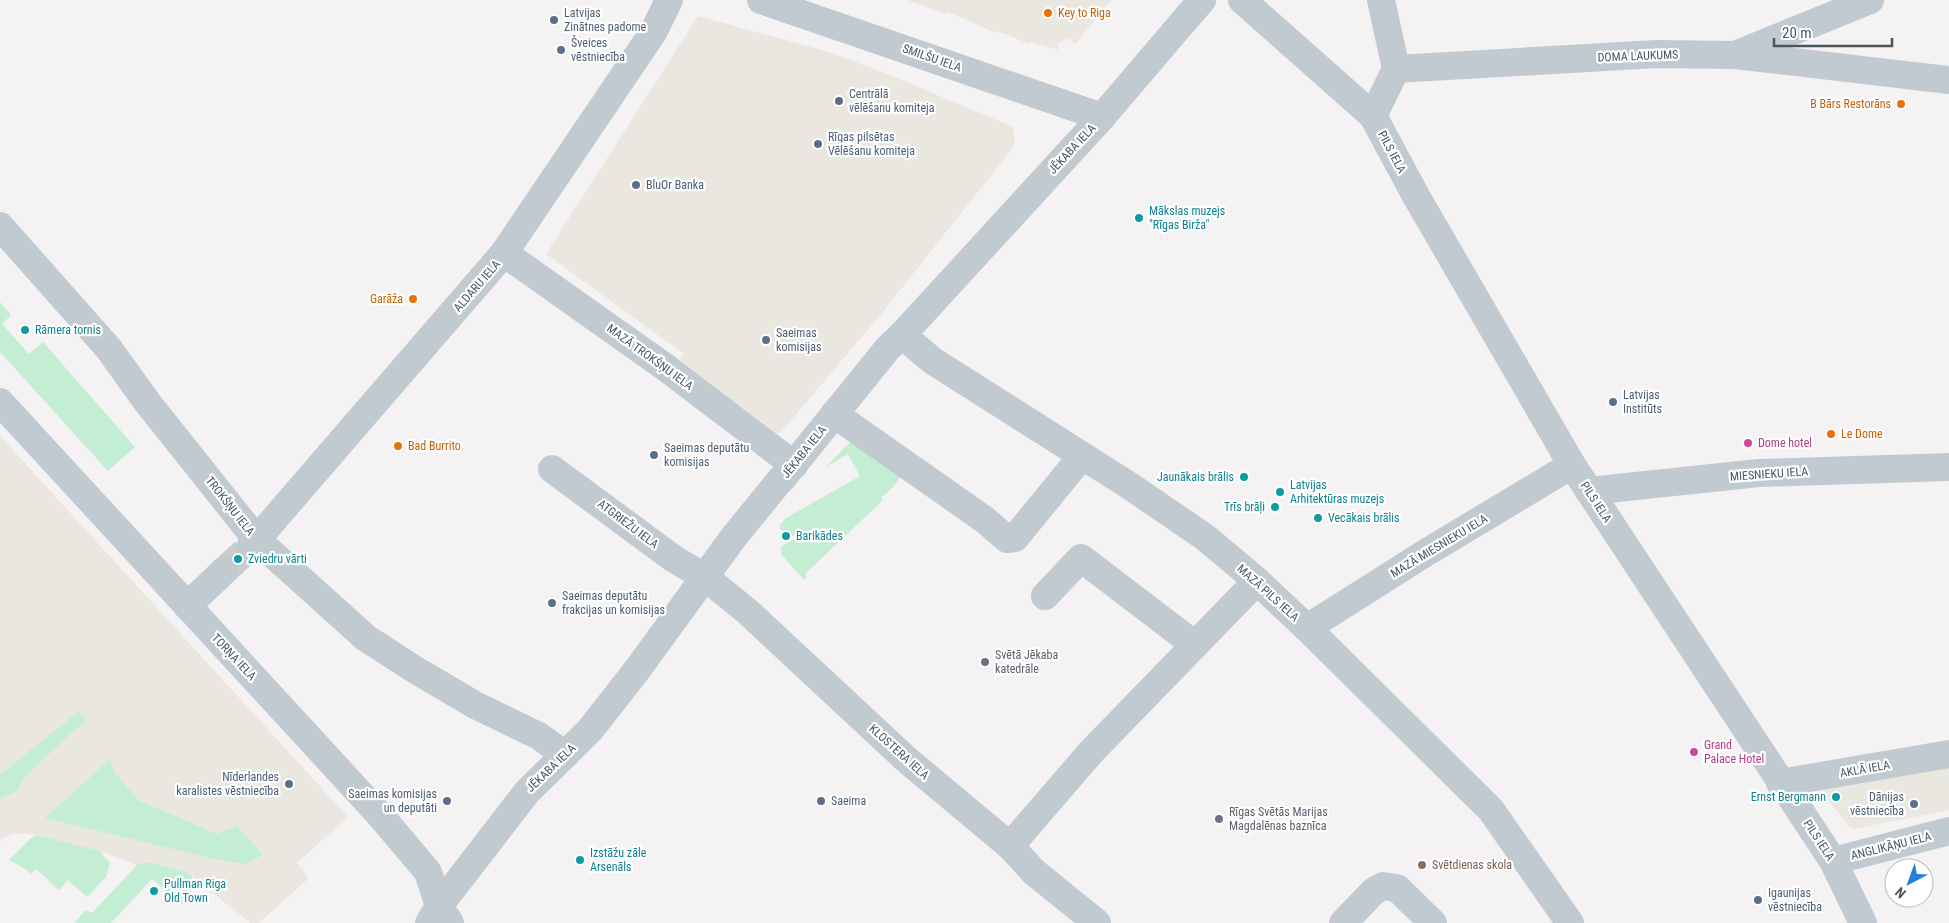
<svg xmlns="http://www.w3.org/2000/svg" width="1949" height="923" viewBox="0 0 1949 923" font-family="'Roboto Condensed',sans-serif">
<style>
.commercial{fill:#eae7e1}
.green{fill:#c4eed3}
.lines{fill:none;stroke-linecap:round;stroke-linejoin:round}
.pedestrian-tunnel{stroke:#cacbcd;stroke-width:28;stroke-dasharray:28 14;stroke-linecap:butt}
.pedestrian{stroke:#c1cad0;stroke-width:28}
.minor{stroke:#c1cad0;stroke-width:28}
.food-dot{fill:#e8710a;stroke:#fff;stroke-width:2}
.service-dot{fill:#5c6f8a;stroke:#fff;stroke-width:2}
.culture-dot{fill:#0f9aa8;stroke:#fff;stroke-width:2}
.hotel-dot{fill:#d1479c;stroke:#fff;stroke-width:2}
.worship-dot{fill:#6b7280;stroke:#fff;stroke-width:2}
.education-dot{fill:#8d6e63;stroke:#fff;stroke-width:2}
.labels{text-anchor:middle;stroke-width:4.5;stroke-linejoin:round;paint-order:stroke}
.service-label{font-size:12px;fill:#4e5e75;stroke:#fff;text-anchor:start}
.food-label{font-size:12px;fill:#c56008;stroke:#fff;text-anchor:start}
.street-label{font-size:12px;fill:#4b565f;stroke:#fff}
.culture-label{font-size:12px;fill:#0d838f;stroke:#fff;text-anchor:start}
.hotel-label{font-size:12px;fill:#b23c85;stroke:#fff;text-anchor:start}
.worship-label{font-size:12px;fill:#5b616d;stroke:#fff;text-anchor:start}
.education-label{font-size:12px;fill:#785e54;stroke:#fff;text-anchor:start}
</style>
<rect width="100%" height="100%" fill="#f4f2f2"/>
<g class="commercial">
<polygon points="907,0 1111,0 1075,44 1070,38 1058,43 1058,50 1031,42 1029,44 1003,33 994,32 948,12 945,14"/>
<polygon points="698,16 829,52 885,73 1013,127 1015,145 882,313 781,432 774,434 680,360 684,354 546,254"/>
<polygon points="0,436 348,817 297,863 309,878 259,923 250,923 192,876 137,865 100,851 37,835 12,833 0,841"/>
<polygon points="1949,763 1949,810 1853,829 1850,828 1821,791 1823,788"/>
</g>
<g class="green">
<polygon points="0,302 11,315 2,324 29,354 43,342 135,447 108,471 0,352"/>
<polygon points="853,439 901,476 893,487 881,498 883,500 805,574 807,577 804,580 781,554 781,547 796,538 780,529 780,525 786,518 860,476 848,454 826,467"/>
<polygon points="78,712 86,720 26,775 17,791 0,799 0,775"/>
<polygon points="110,759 115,773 138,800 217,834 237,826 262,854 257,858 245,864 210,858 45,818"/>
<polygon points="37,835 100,851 110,863 106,877 87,897 68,880 59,890 36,869 31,874 24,868 9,860 30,839"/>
<polygon points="147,862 184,871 192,876 190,902 182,904 152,879 111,923 74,923 86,910 92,913 137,865"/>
</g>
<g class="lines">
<polyline class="pedestrian-tunnel" points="224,571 251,546"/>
<g class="pedestrian">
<polyline points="1242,0 1373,116"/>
<polyline points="1381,0 1396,69"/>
<polyline points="1183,22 1202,0"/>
<polyline points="1396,69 1657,54 1735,55 1949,80"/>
<polyline points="0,226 109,349 147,402 257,540 366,638 414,669 475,705 539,736 565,755"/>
<polyline points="902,335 933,361 1130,486 1206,538 1257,581 1307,628 1491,810 1570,923"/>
<polyline points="0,402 379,814 428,872 439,906"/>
<polyline points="834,414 985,520 1007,539 1015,538 1082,456"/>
<polyline points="552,469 674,559 705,577 748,612 907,760 1010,846 1034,872"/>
<polyline points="251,546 504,253"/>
<polyline points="1045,596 1081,558 1195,645"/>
<polyline points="187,606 224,571"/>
<polyline points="1307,628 1427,552 1572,465 1416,196 1373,116 1396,69"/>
<polyline points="1780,783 1949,754"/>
<polyline points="1010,846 1091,752 1257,581"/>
<polyline points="439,906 527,792 590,730 637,670 733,538 781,479"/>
</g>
<g class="minor">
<polyline points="669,0 654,31 504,253 665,367 794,465"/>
<polyline points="761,0 1102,117"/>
<polyline points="1735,55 1870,0"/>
<polyline points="1572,465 1833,861 1863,923"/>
<polyline points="782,479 888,348 902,335 1102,117 1183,22"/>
<polyline points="1589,491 1759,473 1949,467"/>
<polyline points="1833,861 1949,831"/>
<polyline points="1034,872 1097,923"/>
<polyline points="429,923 439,906 450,923"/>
<polyline points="1343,923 1374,891 1383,886 1397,888 1433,923"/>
</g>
</g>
<g class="food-dot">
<circle cx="1048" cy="13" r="5"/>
<circle cx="1901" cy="104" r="5"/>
<circle cx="413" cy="299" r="5"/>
<circle cx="1831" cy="434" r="5"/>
<circle cx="398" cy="446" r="5"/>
</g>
<g class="service-dot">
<circle cx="554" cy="20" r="5"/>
<circle cx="561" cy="50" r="5"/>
<circle cx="839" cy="101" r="5"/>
<circle cx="818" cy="144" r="5"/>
<circle cx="636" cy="185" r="5"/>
<circle cx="766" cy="340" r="5"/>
<circle cx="1613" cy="402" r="5"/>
<circle cx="654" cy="455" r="5"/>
<circle cx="552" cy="603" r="5"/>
<circle cx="289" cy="784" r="5"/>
<circle cx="447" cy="801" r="5"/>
<circle cx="821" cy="801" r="5"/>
<circle cx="1914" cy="804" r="5"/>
<circle cx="1758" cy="900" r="5"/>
</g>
<g class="culture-dot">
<circle cx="1139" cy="218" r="5"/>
<circle cx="25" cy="330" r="5"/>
<circle cx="1244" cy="477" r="5"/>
<circle cx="1280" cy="492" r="5"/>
<circle cx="1275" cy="507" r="5"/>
<circle cx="1318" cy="518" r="5"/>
<circle cx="786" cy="536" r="5"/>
<circle cx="238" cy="559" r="5"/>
<circle cx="1836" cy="797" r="5"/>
<circle cx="580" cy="860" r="5"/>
<circle cx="154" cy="891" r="5"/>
</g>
<g class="hotel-dot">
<circle cx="1748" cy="443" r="5"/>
<circle cx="1694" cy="752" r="5"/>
</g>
<g class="worship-dot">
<circle cx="985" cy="662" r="5"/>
<circle cx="1219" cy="819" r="5"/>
</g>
<circle class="education-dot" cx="1422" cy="865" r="5"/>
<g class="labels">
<g class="service-label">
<text x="564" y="17">Latvijas<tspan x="564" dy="14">Zinātnes padome</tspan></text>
<text x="571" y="47">Šveices<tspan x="571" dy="14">vēstniecība</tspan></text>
<text x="849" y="98">Centrālā<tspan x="849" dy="14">vēlēšanu komiteja</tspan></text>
<text x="828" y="141">Rīgas pilsētas<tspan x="828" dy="14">Vēlēšanu komiteja</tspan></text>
<text x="646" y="189">BluOr Banka</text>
<text x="776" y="337">Saeimas<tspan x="776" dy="14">komisijas</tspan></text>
<text x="1623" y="399">Latvijas<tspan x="1623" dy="14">Institūts</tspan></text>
<text x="664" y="452">Saeimas deputātu<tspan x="664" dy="14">komisijas</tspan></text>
<text x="562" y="600">Saeimas deputātu<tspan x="562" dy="14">frakcijas un komisijas</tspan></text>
<text x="279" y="781" text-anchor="end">Nīderlandes<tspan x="279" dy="14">karalistes vēstniecība</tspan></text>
<text x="437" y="798" text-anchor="end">Saeimas komisijas<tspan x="437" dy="14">un deputāti</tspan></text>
<text x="1904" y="801" text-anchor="end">Dānijas<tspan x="1904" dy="14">vēstniecība</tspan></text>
<text x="831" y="805">Saeima</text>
<text x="1768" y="897">Igaunijas<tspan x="1768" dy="14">vēstniecība</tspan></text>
</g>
<g class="food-label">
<text x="1058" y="17">Key to Riga</text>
<text x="1891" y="108" text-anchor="end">B Bārs Restorāns</text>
<text x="403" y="303" text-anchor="end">Garāža</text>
<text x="1841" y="438">Le Dome</text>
<text x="408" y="450">Bad Burrito</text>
</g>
<g class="street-label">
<text transform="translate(1638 56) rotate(-2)" y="4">DOMA LAUKUMS</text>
<text transform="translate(932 58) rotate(19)" y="4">SMILŠU IELA</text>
<text transform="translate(1072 149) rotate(-47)" y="4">JĒKABA IELA</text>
<text transform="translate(1392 152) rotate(62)" y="4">PILS IELA</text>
<text transform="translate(477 286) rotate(-49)" y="4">ALDARU IELA</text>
<text transform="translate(650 357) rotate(36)" y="4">MAZĀ TROKŠŅU IELA</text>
<text transform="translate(804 452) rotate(-51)" y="4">JĒKABA IELA</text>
<text transform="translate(1769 474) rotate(-4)" y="4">MIESNIEKU IELA</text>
<text transform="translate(1596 502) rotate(57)" y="4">PILS IELA</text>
<text transform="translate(230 506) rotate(52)" y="4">TROKŠŅU IELA</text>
<text transform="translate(628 524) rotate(37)" y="4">ATGRIEŽU IELA</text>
<text transform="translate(1439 546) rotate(-31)" y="4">MAZĀ MIESNIEKU IELA</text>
<text transform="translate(1268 593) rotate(42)" y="4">MAZĀ PILS IELA</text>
<text transform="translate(234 657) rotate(47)" y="4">TORŅA IELA</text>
<text transform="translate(899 752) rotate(42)" y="4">KLOSTERA IELA</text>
<text transform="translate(551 768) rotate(-44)" y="4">JĒKABA IELA</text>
<text transform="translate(1865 769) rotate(-10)" y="4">AKLĀ IELA</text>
<text transform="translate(1819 840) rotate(57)" y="4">PILS IELA</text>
<text transform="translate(1891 846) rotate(-14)" y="4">ANGLIKĀŅU IELA</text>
</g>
<g class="culture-label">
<text x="1149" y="215">Mākslas muzejs<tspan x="1149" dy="14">"Rīgas Birža"</tspan></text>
<text x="35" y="334">Rāmera tornis</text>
<text x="1234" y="481" text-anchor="end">Jaunākais brālis</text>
<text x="1290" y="489">Latvijas<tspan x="1290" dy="14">Arhitektūras muzejs</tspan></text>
<text x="1265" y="511" text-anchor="end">Trīs brāļi</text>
<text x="1328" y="522">Vecākais brālis</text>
<text x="796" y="540">Barikādes</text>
<text x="248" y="563">Zviedru vārti</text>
<text x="1826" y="801" text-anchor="end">Ernst Bergmann</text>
<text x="590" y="857">Izstāžu zāle<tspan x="590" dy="14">Arsenāls</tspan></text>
<text x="164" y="888">Pullman Riga<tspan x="164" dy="14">Old Town</tspan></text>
</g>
<g class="hotel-label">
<text x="1758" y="447">Dome hotel</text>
<text x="1704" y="749">Grand<tspan x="1704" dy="14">Palace Hotel</tspan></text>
</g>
<g class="worship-label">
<text x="995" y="659">Svētā Jēkaba<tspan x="995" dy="14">katedrāle</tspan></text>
<text x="1229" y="816">Rīgas Svētās Marijas<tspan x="1229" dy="14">Magdalēnas baznīca</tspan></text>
</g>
<g class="education-label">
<text x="1432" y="869">Svētdienas skola</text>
</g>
</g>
<g transform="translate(1909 883) rotate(221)"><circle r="24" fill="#ffffff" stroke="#b7bbbf"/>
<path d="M0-4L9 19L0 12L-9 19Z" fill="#257ddc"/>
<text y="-8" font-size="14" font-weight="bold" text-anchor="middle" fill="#4b565f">N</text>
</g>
<path d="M1774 38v8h118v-8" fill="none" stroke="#4b565f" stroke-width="2.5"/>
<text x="1782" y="38" font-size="15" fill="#4b565f" stroke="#ffffff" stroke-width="4" paint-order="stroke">20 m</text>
</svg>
